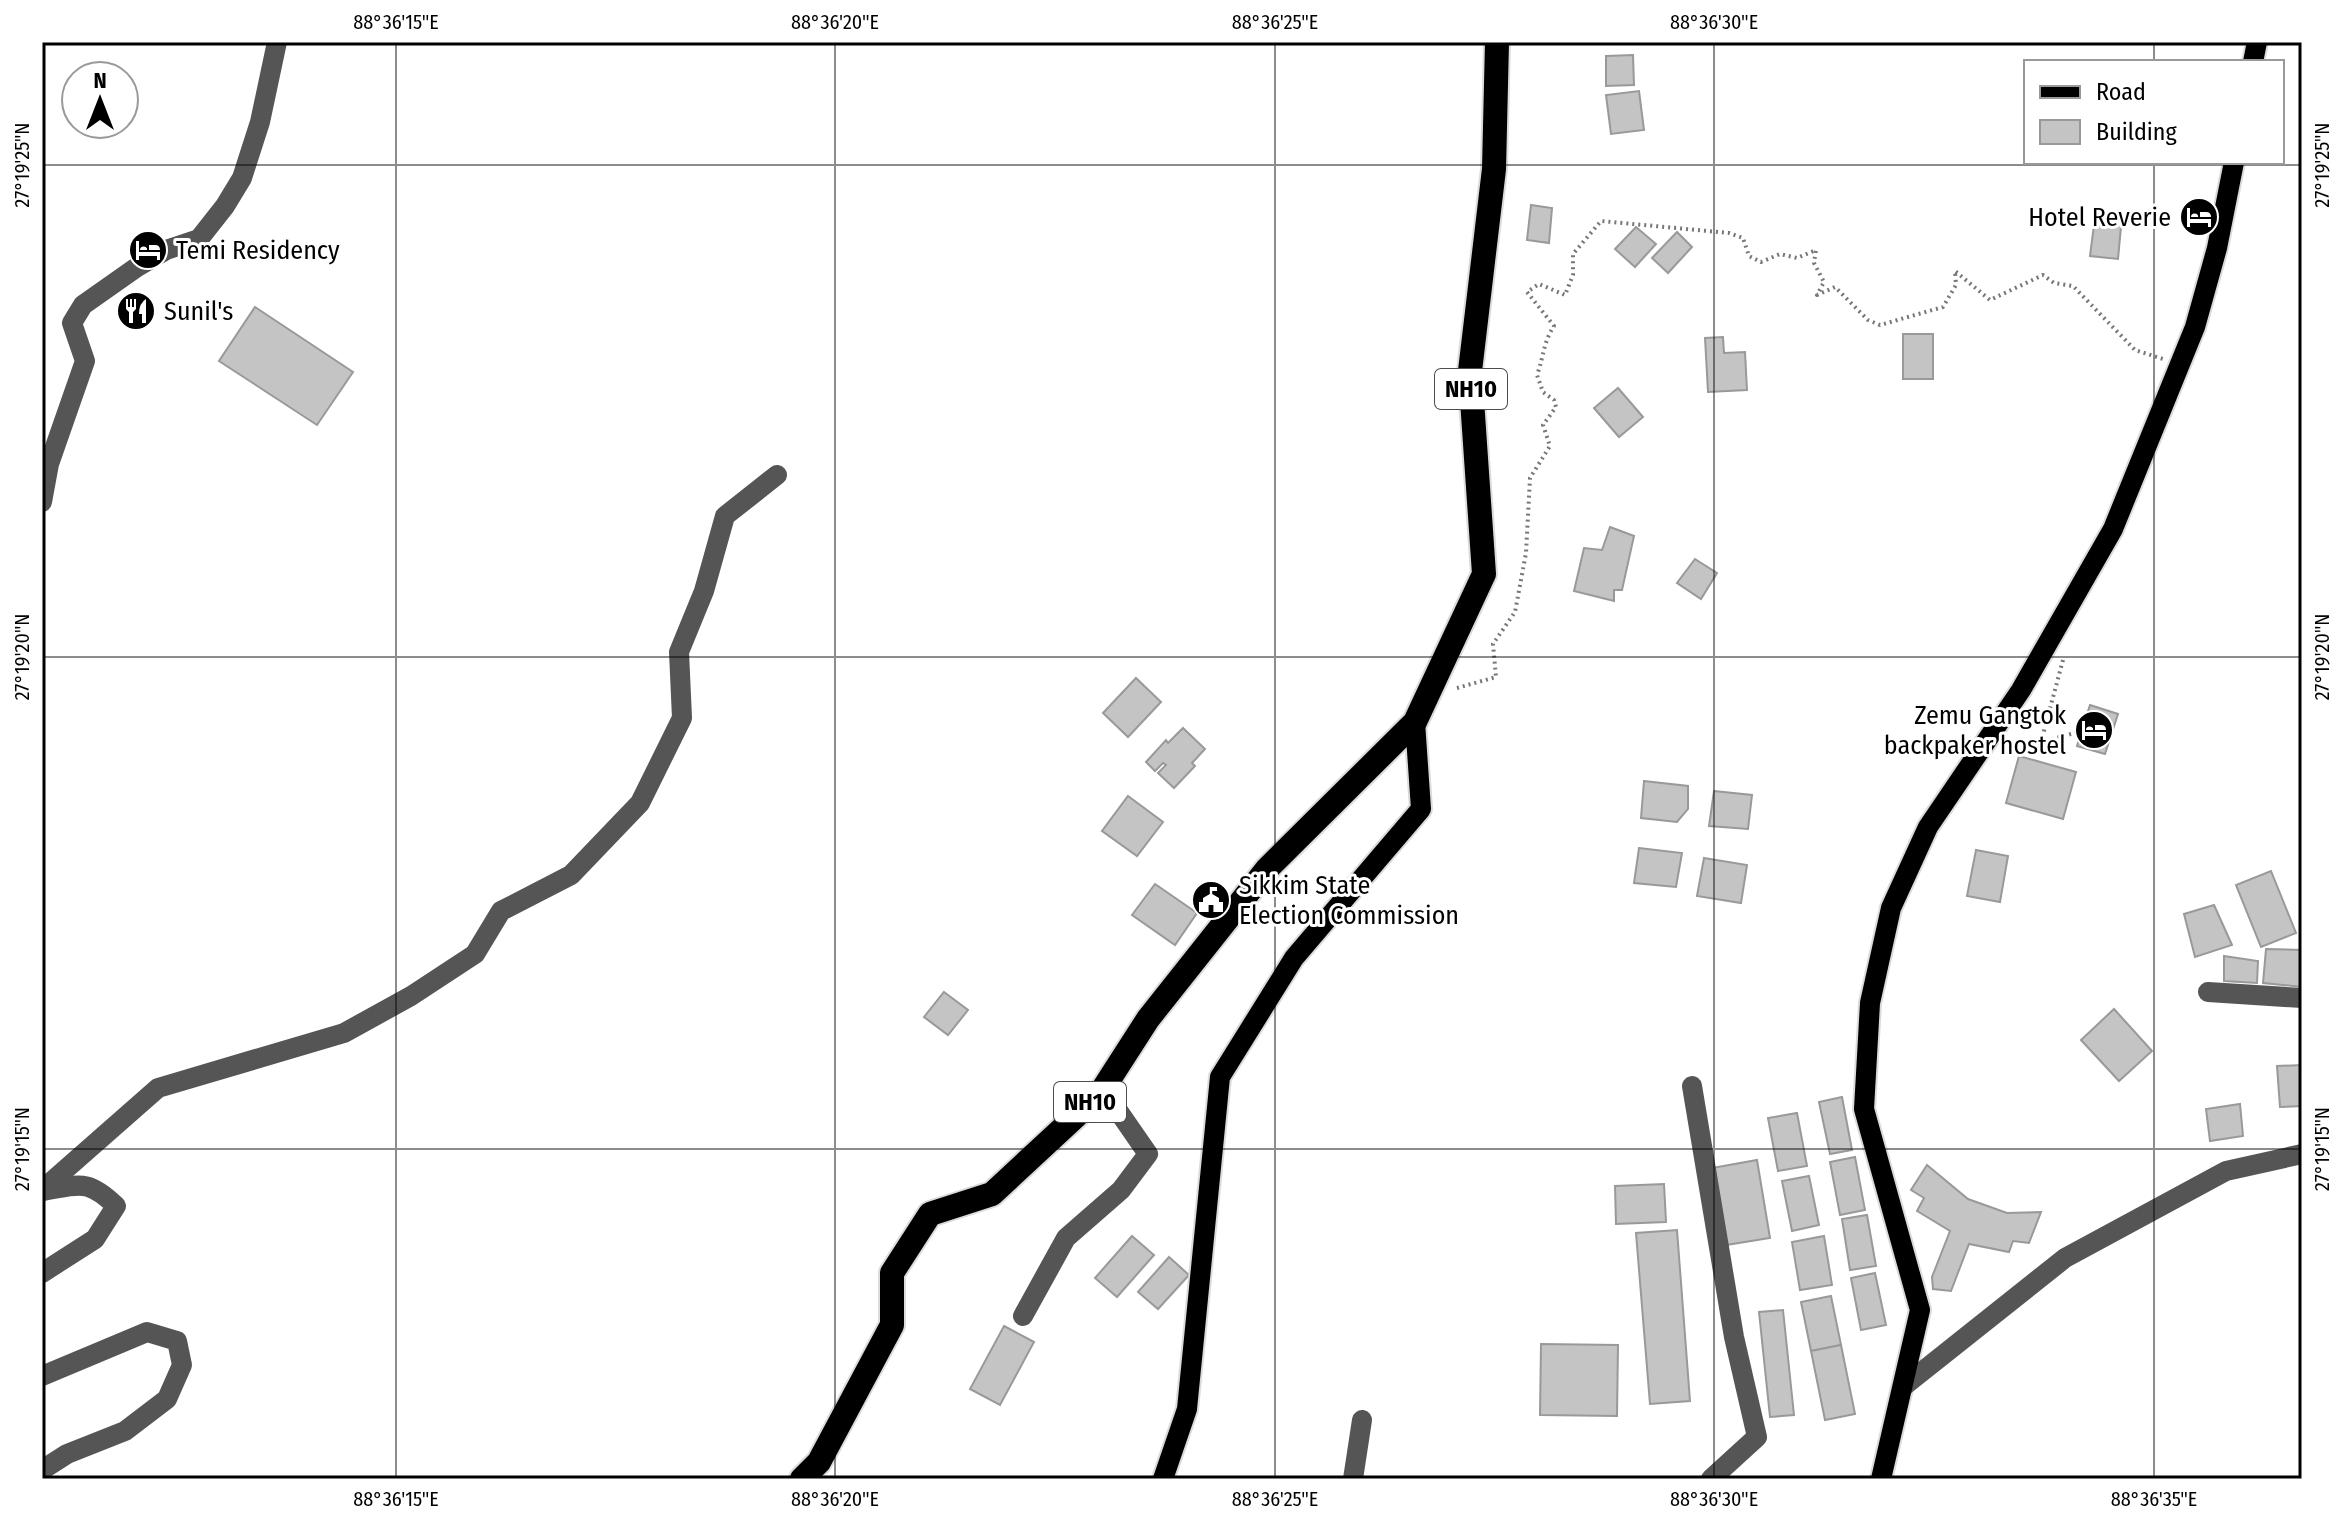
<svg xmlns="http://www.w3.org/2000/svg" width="2344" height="1521" viewBox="0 0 2344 1521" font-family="'Fira Sans Condensed',sans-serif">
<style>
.building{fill:#c4c4c4;stroke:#999;stroke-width:2}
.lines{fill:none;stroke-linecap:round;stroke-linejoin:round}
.major-casing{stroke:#dbdbdb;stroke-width:24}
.highway-casing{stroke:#dbdbdb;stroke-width:28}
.path{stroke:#777;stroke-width:4;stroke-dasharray:2 4;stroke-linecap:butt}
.minor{stroke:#555;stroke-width:20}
.major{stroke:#000;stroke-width:20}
.highway{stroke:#000;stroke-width:24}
.ticks{fill:none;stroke:#000;stroke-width:2;stroke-opacity:0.45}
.labels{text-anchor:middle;stroke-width:6;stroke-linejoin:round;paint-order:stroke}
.shield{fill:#fff;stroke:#4c4c4c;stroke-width:2}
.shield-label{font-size:24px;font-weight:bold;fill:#000}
.poi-label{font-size:26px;fill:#000;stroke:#fff;text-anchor:start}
.neatline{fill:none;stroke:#000;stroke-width:3}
.ticks-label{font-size:20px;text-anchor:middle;fill:#000}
</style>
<rect width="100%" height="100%" fill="#fff"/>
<g class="building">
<polygon points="1633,55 1634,85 1606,86 1606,56"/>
<polygon points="1639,91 1644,130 1611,134 1606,95"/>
<polygon points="1531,205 1552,208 1549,243 1527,240"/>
<polygon points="2122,216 2118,259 2090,256 2095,217"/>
<polygon points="1636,227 1656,244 1635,267 1615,249"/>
<polygon points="1677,232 1692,247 1668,273 1652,258"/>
<polygon points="255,307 353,372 317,425 219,361"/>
<rect x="1903" y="334" width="30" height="45"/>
<polygon points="1723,337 1724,353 1745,352 1747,390 1708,392 1705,338"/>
<polygon points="1618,388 1643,417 1619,437 1594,408"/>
<polygon points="1610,527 1634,536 1622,590 1614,590 1614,601 1574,591 1584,548 1602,550"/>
<polygon points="1695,559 1717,573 1701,599 1677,583"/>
<polygon points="1136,678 1161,702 1128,737 1103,713"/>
<polygon points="2090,705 2118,714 2105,754 2077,746"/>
<polygon points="1183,728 1205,749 1192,763 1195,766 1174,788 1158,773 1166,765 1163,763 1155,771 1146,762 1166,740 1168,743"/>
<polygon points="2019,756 2076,772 2063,819 2006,803"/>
<polygon points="1644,781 1688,786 1688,809 1677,822 1641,818"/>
<polygon points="1714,791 1752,795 1748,829 1709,826"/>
<polygon points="1128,796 1163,822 1137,856 1102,831"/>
<polygon points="1639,848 1682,853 1676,887 1634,883"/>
<polygon points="1976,850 2008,856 2000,902 1967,896"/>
<polygon points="1704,858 1747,865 1741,903 1697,896"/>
<polygon points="2271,871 2296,933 2261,947 2236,885"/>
<polygon points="1155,884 1197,913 1175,945 1132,915"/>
<polygon points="2214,905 2232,945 2195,957 2184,914"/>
<polygon points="2266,949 2302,950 2302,987 2263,983"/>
<polygon points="2224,956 2258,961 2257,983 2224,981"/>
<polygon points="944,992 968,1010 948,1035 924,1017"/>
<polygon points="2114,1009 2152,1051 2119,1081 2081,1040"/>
<polygon points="2302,1065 2302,1106 2280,1107 2277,1066"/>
<polygon points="1842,1097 1852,1150 1830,1154 1819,1102"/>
<polygon points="2240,1104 2243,1136 2210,1141 2206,1109"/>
<polygon points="1797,1113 1807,1166 1778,1171 1768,1118"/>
<polygon points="1855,1157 1865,1210 1840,1215 1830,1162"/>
<polygon points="1757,1160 1770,1238 1726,1245 1712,1168"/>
<polygon points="1927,1165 1968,1199 2007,1213 2041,1212 2029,1243 2013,1241 2009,1252 1969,1244 1951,1291 1933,1289 1932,1277 1950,1231 1917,1211 1924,1198 1911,1190"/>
<polygon points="1809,1176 1819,1225 1792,1231 1782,1181"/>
<polygon points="1664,1184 1666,1222 1616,1224 1615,1186"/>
<polygon points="1867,1215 1876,1266 1850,1270 1842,1219"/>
<polygon points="1677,1230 1690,1401 1650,1404 1636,1233"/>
<polygon points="1132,1236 1154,1255 1117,1297 1095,1278"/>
<polygon points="1824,1236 1832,1285 1800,1290 1792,1242"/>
<polygon points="1169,1257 1189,1275 1158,1309 1138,1292"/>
<polygon points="1875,1273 1886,1325 1861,1330 1851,1278"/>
<polygon points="1831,1296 1841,1345 1811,1351 1801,1302"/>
<polygon points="1783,1310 1794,1415 1770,1417 1759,1312"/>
<polygon points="1004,1326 1034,1342 1000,1405 970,1389"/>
<polygon points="1541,1344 1618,1345 1617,1416 1540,1415"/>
<polygon points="1841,1345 1855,1414 1825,1420 1811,1351"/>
</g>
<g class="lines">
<defs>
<g id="major">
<polyline points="2253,62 2257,42"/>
<polyline points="1163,1479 1187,1409 1220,1077 1294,958 1421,809 1415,722"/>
<polyline points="1881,1479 1920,1310 1864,1109 1870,1003 1891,908 1928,827 2021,690 2113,529 2195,327 2217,248 2234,162"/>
</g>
<polyline id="highway" points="802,1479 819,1462 892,1325 892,1273 930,1214 992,1194 1075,1117 1103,1089 1148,1019 1267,869 1415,722 1484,574 1470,371 1494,169 1497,42"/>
</defs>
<use href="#major" class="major-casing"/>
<use href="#highway" class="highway-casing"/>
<g class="path">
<polyline points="2063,660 2041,742 2082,731"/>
<path d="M 1457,688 L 1496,677 L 1493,644 L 1515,612 L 1526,553 L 1530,478 L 1550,446 L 1543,425 L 1556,407 L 1554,400 L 1543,392 L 1537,375 C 1544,356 1543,343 1554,326 L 1527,292 L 1539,284 L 1565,295 L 1573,275 L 1573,254 L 1601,221 L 1729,233 L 1743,238 L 1749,256 L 1761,262 L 1780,254 L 1797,258 L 1816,250 L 1814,263 L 1824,282 L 1817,295 L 1835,287 L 1868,320 L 1880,325 L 1943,307 L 1956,285 L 1955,271 L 1990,300 L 2043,275 L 2054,283 L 2073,286 L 2135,350 L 2163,359"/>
</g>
<g class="minor">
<polyline points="42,502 49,464 85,361 72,323 83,305 137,267 166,250 199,239 225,206 242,178 260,122 277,42"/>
<polyline points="2208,992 2302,998"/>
<polyline points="1692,1086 1734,1337 1757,1437 1711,1479"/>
<polyline points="42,1190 158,1088 344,1033 411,996 475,954 501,911 571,875 640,803 682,718 679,652 704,591 725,516 777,475"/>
<path d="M 42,1191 C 80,1185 87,1178 116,1206 L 95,1239 L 42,1273"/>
<polyline points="1023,1316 1066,1238 1121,1190 1148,1154 1103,1089"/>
<polyline points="42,1376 147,1332 177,1341 182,1365 167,1399 125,1431 67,1454 42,1470"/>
<polyline points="1904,1386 2065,1258 2226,1171 2302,1154"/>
<polyline points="1353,1479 1362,1420"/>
</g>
<use href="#major" class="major"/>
<use href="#highway" class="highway"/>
</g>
<path class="ticks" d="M 396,42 L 396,1479M 835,42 L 835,1479M 1275,42 L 1275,1479M 1714,42 L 1714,1479M 2154,42 L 2154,62M 2154,162 L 2154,1479M 42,165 L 2302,165M 42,657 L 2302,657M 42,1149 L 2302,1149"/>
<defs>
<symbol id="hotel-disc" viewBox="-11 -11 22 22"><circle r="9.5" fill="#000" stroke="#fff"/><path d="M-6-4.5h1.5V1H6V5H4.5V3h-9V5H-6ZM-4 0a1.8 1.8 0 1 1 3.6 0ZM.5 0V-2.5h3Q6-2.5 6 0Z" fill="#fff"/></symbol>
<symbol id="restaurant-disc" viewBox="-11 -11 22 22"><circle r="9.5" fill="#000" stroke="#fff"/><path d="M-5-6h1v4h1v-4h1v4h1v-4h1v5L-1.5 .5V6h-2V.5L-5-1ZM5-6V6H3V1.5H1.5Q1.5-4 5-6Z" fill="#fff"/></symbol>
<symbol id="civic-disc" viewBox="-11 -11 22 22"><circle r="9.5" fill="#000" stroke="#fff"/><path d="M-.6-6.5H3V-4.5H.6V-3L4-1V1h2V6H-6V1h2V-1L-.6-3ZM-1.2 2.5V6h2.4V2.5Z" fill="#fff"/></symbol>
</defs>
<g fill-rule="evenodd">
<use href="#hotel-disc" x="2177" y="195" width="44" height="44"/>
<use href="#hotel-disc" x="126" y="228" width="44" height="44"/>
<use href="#restaurant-disc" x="114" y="289" width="44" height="44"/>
<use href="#hotel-disc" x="2072" y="708" width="44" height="44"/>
<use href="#civic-disc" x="1189" y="878" width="44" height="44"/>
</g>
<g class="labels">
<g class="shield">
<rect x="1435" y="369" width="72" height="40" rx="6"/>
<rect x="1054" y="1082" width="72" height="40" rx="6"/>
</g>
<g class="shield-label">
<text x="1471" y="397">NH10</text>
<text x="1090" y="1110">NH10</text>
</g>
<g class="poi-label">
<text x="2171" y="226" text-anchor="end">Hotel Reverie</text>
<text x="176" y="259">Temi Residency</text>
<text x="164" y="320">Sunil's</text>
<text x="2066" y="724" text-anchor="end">Zemu Gangtok<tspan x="2066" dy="30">backpaker hostel</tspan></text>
<text x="1239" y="894">Sikkim State<tspan x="1239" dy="30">Election Commission</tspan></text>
</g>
</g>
<rect width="2344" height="1521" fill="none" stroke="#ffffff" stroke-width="88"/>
<rect x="2024" y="60" width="260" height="104" fill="#ffffff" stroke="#999999" stroke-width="2"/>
<rect x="2040" y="86" width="40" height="12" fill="#000000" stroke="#999999" stroke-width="2"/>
<text x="2096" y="100" font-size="24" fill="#000000">Road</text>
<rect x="2040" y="120" width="40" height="24" fill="#c4c4c4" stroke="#999999" stroke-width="2"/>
<text x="2096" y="140" font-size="24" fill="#000000">Building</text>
<g transform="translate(100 100)"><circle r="38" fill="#ffffff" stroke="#999999" stroke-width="2"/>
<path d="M0-6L14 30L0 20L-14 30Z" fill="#000000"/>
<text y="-12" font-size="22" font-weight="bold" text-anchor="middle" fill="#000000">N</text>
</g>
<rect x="44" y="44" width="2256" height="1433" class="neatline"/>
<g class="ticks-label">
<text x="396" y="29">88°36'15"E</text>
<text x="835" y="29">88°36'20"E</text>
<text x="1275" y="29">88°36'25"E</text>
<text x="1714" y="29">88°36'30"E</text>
<text transform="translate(22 165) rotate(-90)" y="7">27°19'25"N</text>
<text transform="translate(2322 165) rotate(-90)" y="7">27°19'25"N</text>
<text transform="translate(22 657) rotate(-90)" y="7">27°19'20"N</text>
<text transform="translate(2322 657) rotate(-90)" y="7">27°19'20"N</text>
<text transform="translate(22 1149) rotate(-90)" y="7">27°19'15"N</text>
<text transform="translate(2322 1149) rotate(-90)" y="7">27°19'15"N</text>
<text x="396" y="1506">88°36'15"E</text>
<text x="835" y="1506">88°36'20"E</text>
<text x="1275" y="1506">88°36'25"E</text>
<text x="1714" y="1506">88°36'30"E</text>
<text x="2154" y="1506">88°36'35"E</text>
</g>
</svg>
